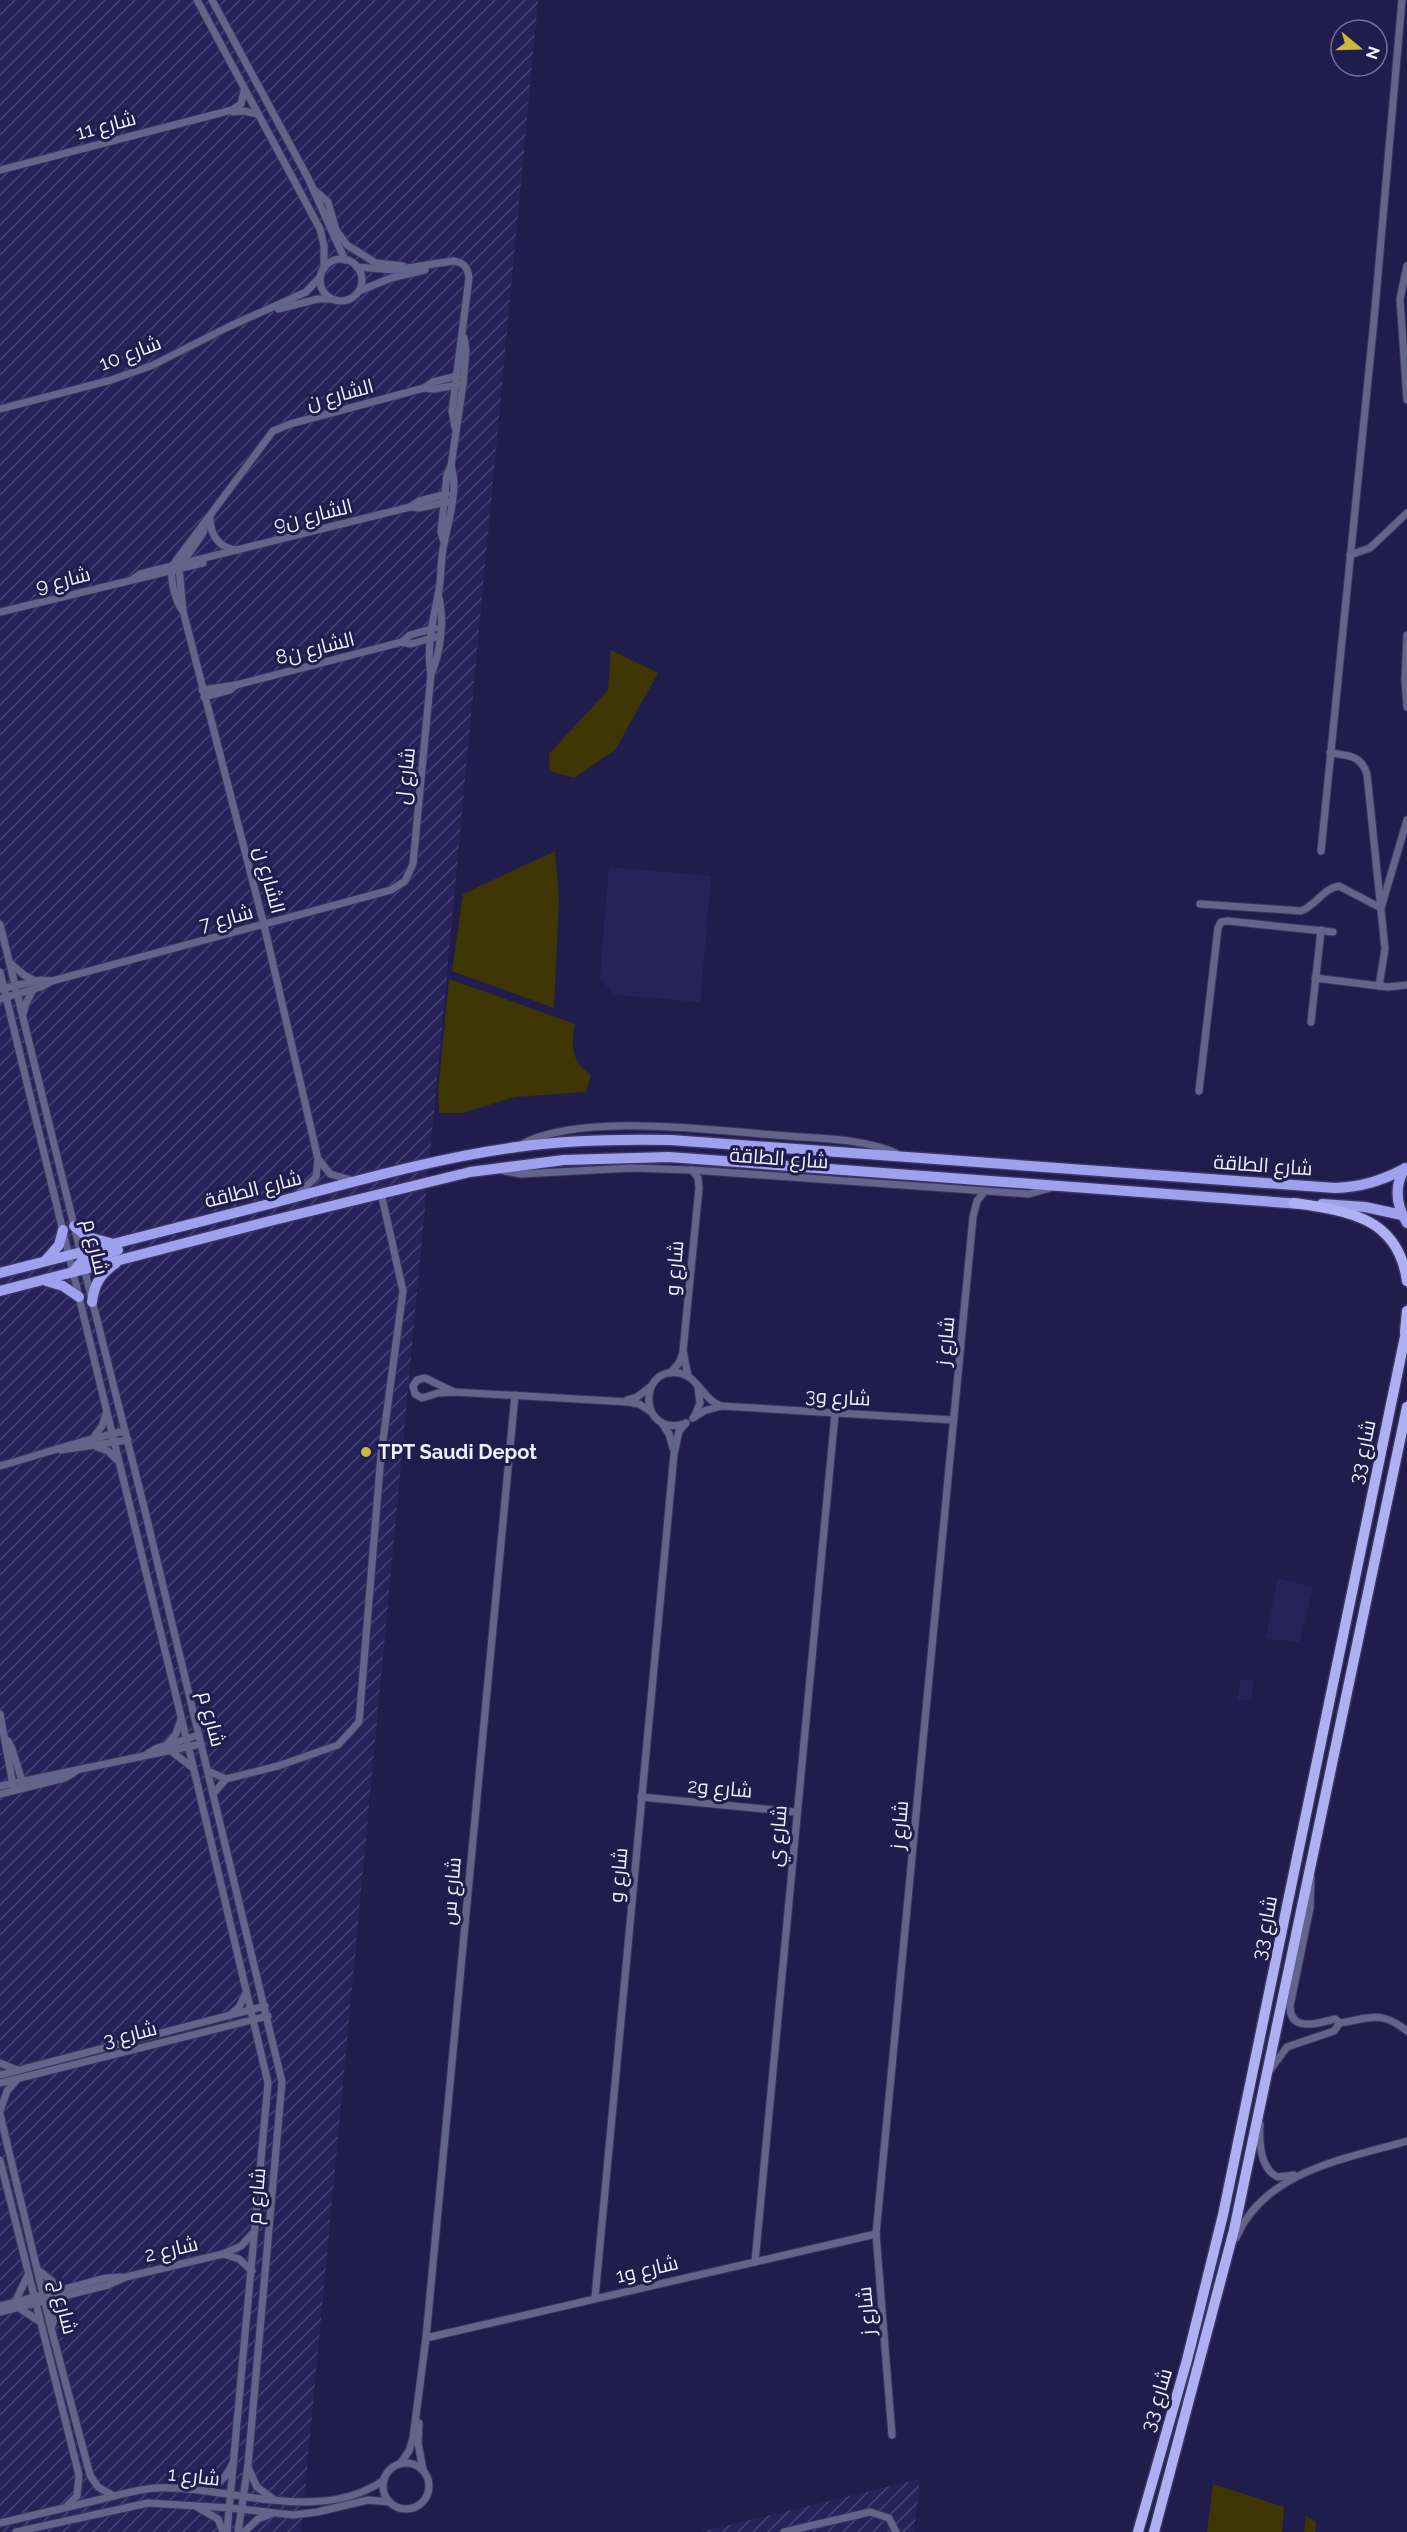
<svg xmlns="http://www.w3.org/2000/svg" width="1407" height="2532" viewBox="0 0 1407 2532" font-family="Raleway,Cairo,sans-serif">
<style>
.built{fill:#27235a}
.industrial{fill:url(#industrial-furrows)}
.green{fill:#3e3703}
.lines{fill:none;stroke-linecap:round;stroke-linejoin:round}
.minor-casing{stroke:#393662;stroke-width:9}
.primary-casing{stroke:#393662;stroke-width:13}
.trunk-casing{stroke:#393662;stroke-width:13}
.minor{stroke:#626489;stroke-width:7}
.primary{stroke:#9fa1ef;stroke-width:10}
.trunk{stroke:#aeb0f3;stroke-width:10}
.poi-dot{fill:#caba39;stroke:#201d4d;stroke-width:2}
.labels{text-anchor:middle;stroke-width:6;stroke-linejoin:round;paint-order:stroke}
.street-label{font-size:20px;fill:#f0f1fe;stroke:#201d4d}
.poi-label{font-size:20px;font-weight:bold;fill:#f0f1fe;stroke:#201d4d;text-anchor:start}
</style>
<defs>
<pattern id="industrial-furrows" width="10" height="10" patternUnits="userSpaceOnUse" patternTransform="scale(1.5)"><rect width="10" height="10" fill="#27235a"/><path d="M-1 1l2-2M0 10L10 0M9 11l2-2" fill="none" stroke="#474373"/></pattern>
</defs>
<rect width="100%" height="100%" fill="#201d4d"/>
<g class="built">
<polygon points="609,867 711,876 700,1002 615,995 600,978"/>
<polygon points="1278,1578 1313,1587 1299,1642 1266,1639"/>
<polygon points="1241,1680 1253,1680 1251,1699 1237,1701"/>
</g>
<g class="industrial">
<polygon points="0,0 538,0 301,2532 0,2532"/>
<polygon points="920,2479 914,2532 701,2532"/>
</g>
<g class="green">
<polygon points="611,650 658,673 615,750 574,778 550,771 549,754 608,690"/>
<polygon points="555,851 559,898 554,1008 452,971 463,894"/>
<path d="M 449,979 L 575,1024 C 571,1047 571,1061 591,1075 L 586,1092 L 515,1097 L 462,1113 L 439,1113 L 438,1092 Z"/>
<polygon points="1213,2484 1284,2507 1282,2532 1207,2532"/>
<polygon points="1306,2516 1316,2522 1315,2532 1304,2532"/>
</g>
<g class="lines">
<defs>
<g id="minor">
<polyline points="197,0 320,229 324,246 324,268"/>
<polyline points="212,0 308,178 345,260"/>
<polyline points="233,112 244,111 257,114"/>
<polyline points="0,170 232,110 241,104 244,91"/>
<polyline points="313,189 328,202 336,230 347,245 376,263 403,266"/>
<circle cx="341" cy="280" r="21"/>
<polyline points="1407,266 1400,299 1407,400"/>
<path d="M 357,267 L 394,270 L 453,261 C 464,262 468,268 469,278 L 452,411 L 455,427"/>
<polyline points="359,291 391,278 425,270"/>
<polyline points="278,309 318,299 331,299"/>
<polyline points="424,388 433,382 457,376"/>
<polyline points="0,409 111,380 153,365 228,327 306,292 320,277"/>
<polyline points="410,507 419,501 447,494"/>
<path d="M 210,517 C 210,535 219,549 238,550"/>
<polyline points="205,525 203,533 179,568 183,611 264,925 318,1159 316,1177 298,1194"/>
<polyline points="444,542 441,532 447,474 451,466 463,384 466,350 464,338"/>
<polyline points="1350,555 1370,548 1407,513"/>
<polyline points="133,579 140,574 410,507 419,508 452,501"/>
<path d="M 183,611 C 175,602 170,578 172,566 L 273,431 L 290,424 L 424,388 L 434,389 L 463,384"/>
<polyline points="0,612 203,563"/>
<polyline points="1407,635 1405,680 1407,707"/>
<polyline points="402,642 410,635 435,628"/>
<path d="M 431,674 C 441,652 445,617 438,594"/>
<polyline points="202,690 236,685 402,642 411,644 439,636"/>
<polyline points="204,697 230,690 236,685"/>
<path d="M 1330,753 C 1347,755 1361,755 1367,774 L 1385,949 L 1379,986"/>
<polyline points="1321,851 1374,320 1402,0"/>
<path d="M 1200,904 L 1301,911 C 1315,906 1324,888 1339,886 L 1381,908 L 1407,820"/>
<polyline points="0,924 81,1254"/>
<polyline points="11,964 24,975 35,981"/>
<polyline points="0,972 194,1770 268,2083 227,2532"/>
<polyline points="1315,978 1388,987 1407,985"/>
<polyline points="1,989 41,980 52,981"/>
<path d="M 0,999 L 41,987 L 52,981 L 391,890 L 405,881 L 413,864 L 431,674 C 426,649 433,619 438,595 C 442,578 440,560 444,544 C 448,522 459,488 451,466"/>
<polyline points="23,1014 26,1003 33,990"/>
<polyline points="1311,1022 1321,930"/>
<polyline points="1199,1091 1218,928 1221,922 1228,921 1333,932"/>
<path d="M 522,1144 C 582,1113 707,1130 775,1135 C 815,1139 859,1137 896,1153"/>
<polyline points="319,1160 330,1174 351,1180"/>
<polyline points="504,1171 521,1174 631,1168 692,1170 1029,1194 1054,1187"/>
<polyline points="84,1268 146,1515 282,2082 248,2465 238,2532"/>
<polyline points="670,1373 679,1363 683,1353"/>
<polyline points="688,1376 683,1351 699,1188 698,1178 692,1170"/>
<polyline points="454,1392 425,1378 417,1380 413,1386 415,1394 422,1398 438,1393 454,1392 628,1402 639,1404 650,1411"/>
<polyline points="627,1400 637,1397 650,1387"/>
<polyline points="695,1415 700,1403 698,1387"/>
<polyline points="693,1418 704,1411 721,1406 953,1420"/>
<polyline points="662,1423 669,1434 673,1448"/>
<path d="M 684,1424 C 639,1437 637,1366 679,1373 C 698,1376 703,1400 721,1406"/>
<polyline points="93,1438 102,1426 106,1414"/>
<polyline points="97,1447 108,1451 117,1460"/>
<polyline points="61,1450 128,1440"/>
<path d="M 0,1466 C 42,1454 83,1440 125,1431"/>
<polyline points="0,1714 13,1785"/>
<polyline points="8,1741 12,1749 23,1784"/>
<polyline points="168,1743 176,1734 181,1719"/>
<polyline points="171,1751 193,1768"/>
<polyline points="147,1754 157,1748 199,1735"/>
<polyline points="208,1771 226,1779"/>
<polyline points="0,1786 201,1744"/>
<polyline points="0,1794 65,1778 75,1772"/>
<polyline points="213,1794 226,1779 278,1766 338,1745 359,1722 381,1455 403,1291 381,1193"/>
<polyline points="641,1797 795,1812"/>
<path d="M 1311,1877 L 1310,1908 L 1290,2006 C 1290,2033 1318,2023 1335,2019 L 1340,2023 C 1371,2018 1381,2010 1407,2031"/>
<polyline points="230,2015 239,2007 246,1993"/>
<polyline points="0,2063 17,2070"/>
<polyline points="1270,2070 1287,2047 1334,2031 1340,2023"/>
<polyline points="0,2075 265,2006"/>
<polyline points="0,2083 268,2016"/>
<polyline points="0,2111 7,2091 16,2081"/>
<polyline points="0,2114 51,2328 90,2475 98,2487 114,2496"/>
<path d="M 1260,2124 C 1259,2142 1260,2169 1278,2177 L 1294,2175"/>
<polyline points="0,2160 79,2475 77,2496 67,2506"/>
<path d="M 1236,2238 C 1264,2171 1345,2159 1407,2141"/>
<polyline points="223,2254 239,2259 252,2271"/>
<polyline points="755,2262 835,1414"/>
<polyline points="38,2270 62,2289"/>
<polyline points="595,2298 674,1454 679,1431 686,1423"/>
<polyline points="15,2302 27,2277"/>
<polyline points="0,2306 106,2278 121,2277"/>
<polyline points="19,2308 39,2321"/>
<polyline points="0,2312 108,2285 126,2277 223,2254 241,2246 254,2232"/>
<polyline points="52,2326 57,2307 64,2296"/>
<polyline points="426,2338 876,2234"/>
<polyline points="419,2423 418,2443 423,2470"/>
<polyline points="892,2435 876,2234 973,1217 977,1201 984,1192"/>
<circle cx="406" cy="2486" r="23"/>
<polyline points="400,2464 409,2451 413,2438 426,2338 515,1395"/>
<polyline points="248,2467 257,2487 272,2498"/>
<path d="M 202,2490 C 218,2486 226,2478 233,2463"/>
<polyline points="197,2507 218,2519 223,2532"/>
<path d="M 0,2523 C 33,2515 65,2508 98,2500 C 117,2496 136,2489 156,2488 C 228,2485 318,2526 384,2480"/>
<polyline points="16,2532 148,2503 231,2508 293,2515 317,2512 368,2500 389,2502"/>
<polyline points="244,2532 258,2519 271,2514"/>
<polyline points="784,2532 870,2512 889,2518 896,2532"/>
</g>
<g id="primary">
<path d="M 1405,1168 C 1394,1186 1396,1205 1407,1223"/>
<polyline points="1322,1204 1365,1207 1402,1215"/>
<polyline points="74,1226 88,1237 110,1243"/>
<polyline points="46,1260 59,1245 63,1230"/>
<polyline points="73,1272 82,1261 118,1250"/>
<path d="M 0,1273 C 91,1250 182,1227 273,1203 C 353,1182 435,1158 517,1147 C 568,1140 620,1139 671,1140 L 1335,1188 C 1361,1187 1381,1181 1404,1169"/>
<polyline points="46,1281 63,1286 79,1297"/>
<polyline points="0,1291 274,1220 470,1172 564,1160 669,1157 1301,1204"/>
<path d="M 92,1302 C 94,1284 101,1273 116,1263"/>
</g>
<g id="trunk">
<path d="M 1294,1203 C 1348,1211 1398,1217 1407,1281"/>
<polyline points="1405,1332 1407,1311"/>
<polyline points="1138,2532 1187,2360 1223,2215 1407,1327"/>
<polyline points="1154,2532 1234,2230 1407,1407"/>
</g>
</defs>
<use href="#minor" class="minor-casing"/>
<use href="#primary" class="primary-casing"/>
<use href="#trunk" class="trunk-casing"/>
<use href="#minor" class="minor"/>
<use href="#primary" class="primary"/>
<use href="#trunk" class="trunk"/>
</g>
<circle class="poi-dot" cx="366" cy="1452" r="6"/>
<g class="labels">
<g class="street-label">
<text transform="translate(106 125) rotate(-15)" y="7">شارع 11</text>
<text transform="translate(130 353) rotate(-21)" y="7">شارع 10</text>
<text transform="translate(340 394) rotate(-15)" y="7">الشارع ن</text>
<text transform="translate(313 515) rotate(-14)" y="7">الشارع ن9</text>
<text transform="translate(63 580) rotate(-14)" y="7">شارع 9</text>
<text transform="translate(315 648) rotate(-14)" y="7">الشارع ن8</text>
<text transform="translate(405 776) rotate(-84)" y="7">شارع ل</text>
<text transform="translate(270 880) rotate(75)" y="7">الشارع ن</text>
<text transform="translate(226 918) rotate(-15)" y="7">شارع 7</text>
<text transform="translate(779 1158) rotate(4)" y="7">شارع الطاقة</text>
<text transform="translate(1263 1165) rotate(4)" y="7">شارع الطاقة</text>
<text transform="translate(253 1189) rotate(-14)" y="7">شارع الطاقة</text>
<text transform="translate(96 1247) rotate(77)" y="7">شارع م</text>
<text transform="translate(674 1268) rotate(-85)" y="7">شارع و</text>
<text transform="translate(945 1341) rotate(-84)" y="7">شارع ز</text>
<text transform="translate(838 1397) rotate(3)" y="7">شارع و3</text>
<text transform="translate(1362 1452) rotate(-78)" y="7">شارع 33</text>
<text transform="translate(212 1719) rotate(76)" y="7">شارع م</text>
<text transform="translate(720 1788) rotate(5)" y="7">شارع و2</text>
<text transform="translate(899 1825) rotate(-85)" y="7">شارع ز</text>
<text transform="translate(777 1836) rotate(-85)" y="7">شارع ي</text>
<text transform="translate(618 1875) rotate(-85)" y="7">شارع و</text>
<text transform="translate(451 1891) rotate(-85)" y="7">شارع س</text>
<text transform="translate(1264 1928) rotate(-79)" y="7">شارع 33</text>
<text transform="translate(130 2034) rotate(-14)" y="7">شارع 3</text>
<text transform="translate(256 2196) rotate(-85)" y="7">شارع م</text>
<text transform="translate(171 2249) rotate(-13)" y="7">شارع 2</text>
<text transform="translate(647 2269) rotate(-13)" y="7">شارع و1</text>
<text transform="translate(64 2307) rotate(76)" y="7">شارع ج</text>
<text transform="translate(866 2311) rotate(-95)" y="7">شارع ز</text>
<text transform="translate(1156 2400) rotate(-73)" y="7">شارع 33</text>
<text transform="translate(194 2476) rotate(6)" y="7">شارع 1</text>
</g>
<g class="poi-label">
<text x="378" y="1459">TPT Saudi Depot</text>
</g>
</g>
<g transform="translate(1359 48) rotate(109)"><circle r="28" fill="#201d4d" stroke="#737294" stroke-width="1.5"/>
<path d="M0-4.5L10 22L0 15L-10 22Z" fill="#caba39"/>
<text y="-9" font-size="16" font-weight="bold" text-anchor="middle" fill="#f0f1fe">N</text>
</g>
</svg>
